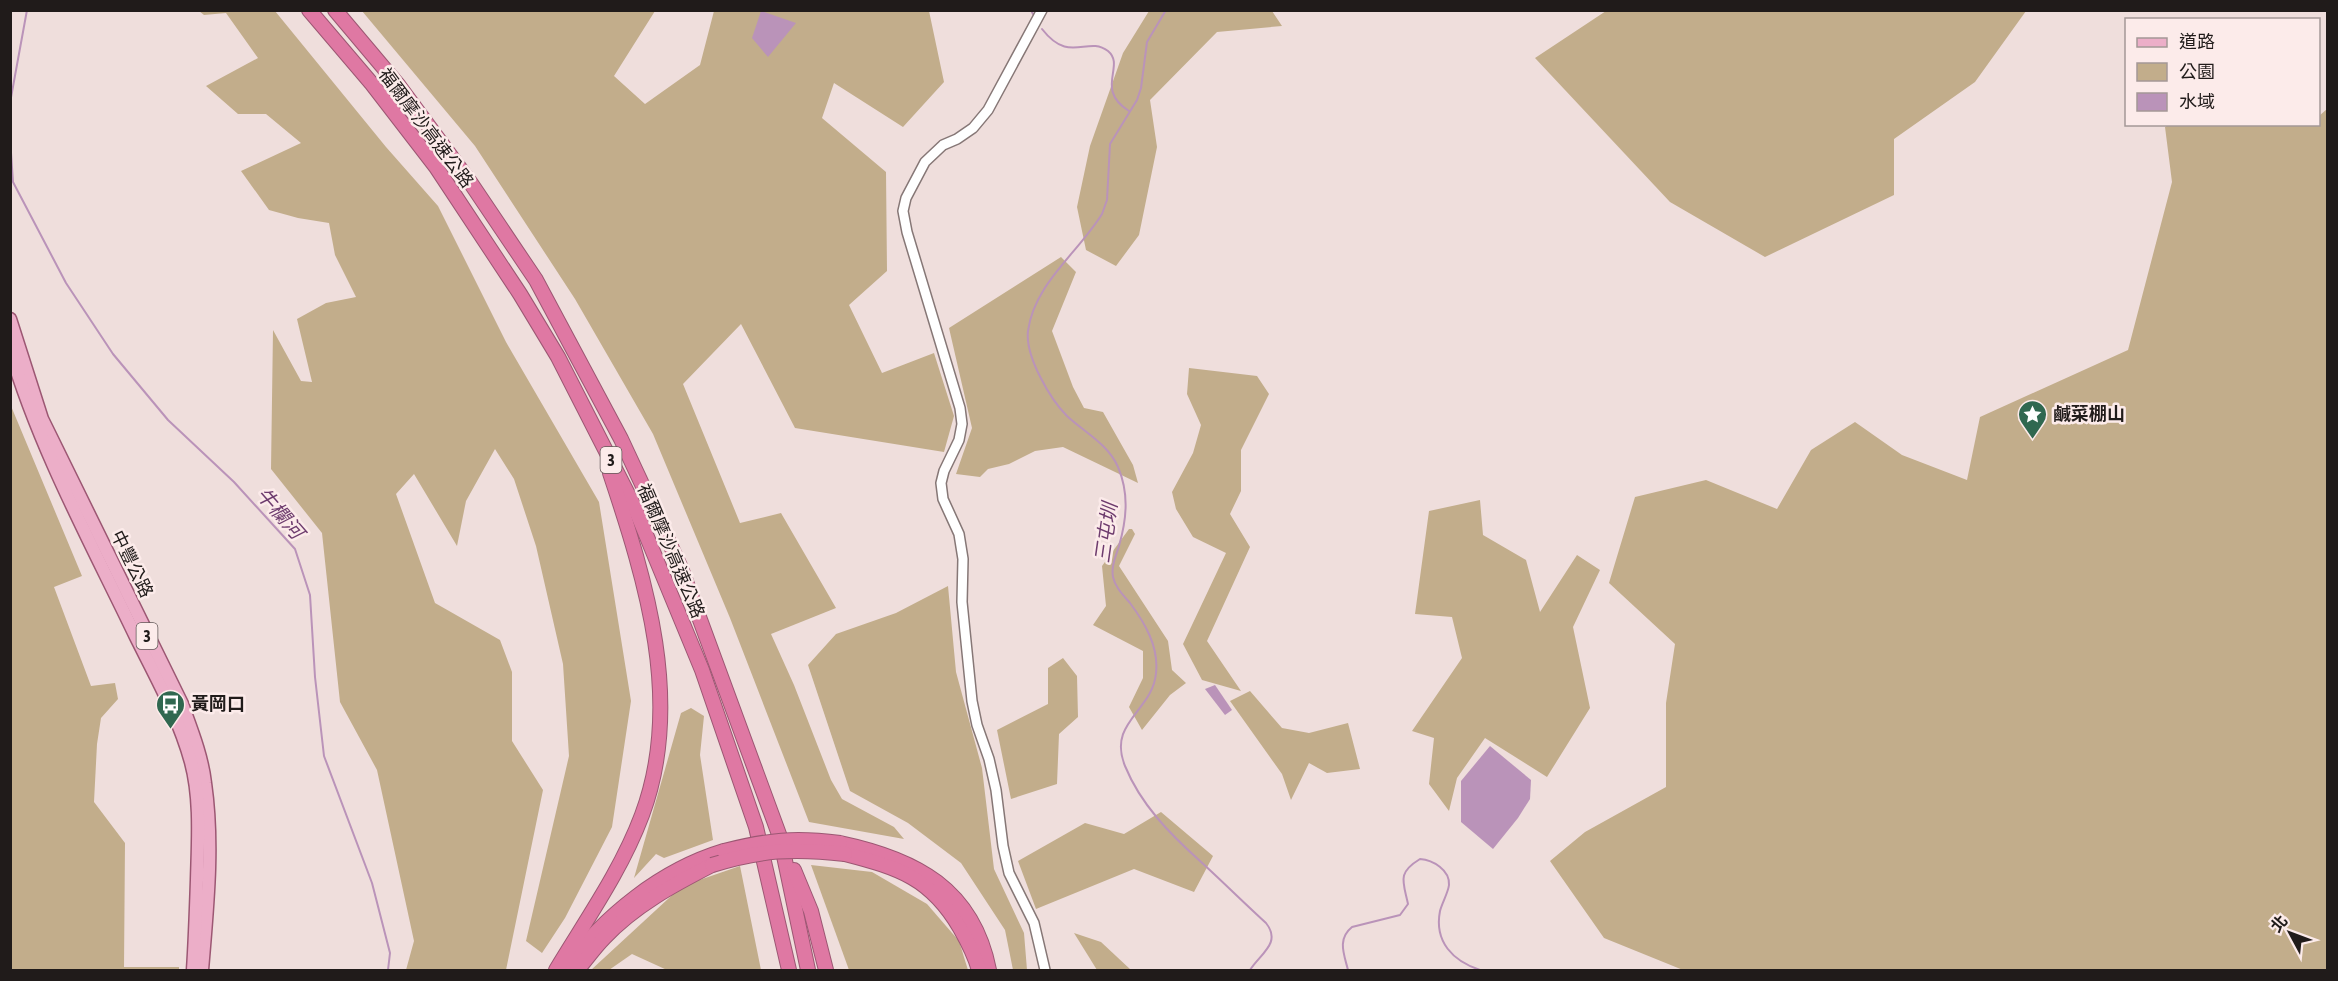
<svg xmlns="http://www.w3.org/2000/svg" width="2338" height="981" viewBox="0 0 2338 981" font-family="'Asap Condensed','Noto Sans TC',sans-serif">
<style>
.green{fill:#c2ad8b}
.water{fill:#ba93b9}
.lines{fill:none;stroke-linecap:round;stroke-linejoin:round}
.stream{stroke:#ba93b9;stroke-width:2}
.minor-casing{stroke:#867776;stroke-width:12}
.major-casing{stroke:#9c5773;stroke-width:15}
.highway-casing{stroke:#9c5773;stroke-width:16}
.minor{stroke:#fff;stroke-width:9}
.major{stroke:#ecaec8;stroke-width:12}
.highway{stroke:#df78a3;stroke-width:14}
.highway-bridge-casing{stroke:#9c5773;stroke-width:16;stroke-linecap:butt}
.highway-bridge{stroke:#df78a3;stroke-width:14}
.labels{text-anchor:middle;stroke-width:5;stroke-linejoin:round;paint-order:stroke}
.shield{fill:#fcebea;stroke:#625958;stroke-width:1.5}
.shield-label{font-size:16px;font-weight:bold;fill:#201b1a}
.street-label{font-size:18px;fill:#201b1a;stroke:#fcebea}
.poi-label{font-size:18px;font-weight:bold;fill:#201b1a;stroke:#fcebea;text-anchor:start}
.water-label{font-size:20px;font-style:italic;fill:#6e3c6e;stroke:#fcebea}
</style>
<rect width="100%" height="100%" fill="#efdedc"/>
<g class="green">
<polygon points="199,11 275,11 386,147 438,206 506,342 599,502 631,701 612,827 565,918 542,953 526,941 569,756 563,664 536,546 514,479 495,449 466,501 457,546 414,474 396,494 435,603 500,640 512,672 512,741 543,790 506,970 406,970 414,941 377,770 340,702 322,533 271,469 273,330 301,381 312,382 297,319 326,303 356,297 335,255 329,223 298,218 269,210 241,171 301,143 266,114 238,114 206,86 258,58 226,13 204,15"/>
<polygon points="362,11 655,11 614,76 645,104 700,65 714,11 929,11 944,82 903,127 834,83 822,118 886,172 887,271 849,305 882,373 934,353 954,416 944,452 795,428 741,324 683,384 740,523 781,513 836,608 771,634 794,685 831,780 842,799 894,827 904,839 809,822 730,618 653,434 575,299 475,146"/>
<polygon points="1149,11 1272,11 1282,26 1217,32 1150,100 1157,147 1139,235 1116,266 1086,250 1077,207 1090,146 1123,53"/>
<polygon points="1606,11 1606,10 2026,11 1975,82 1894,139 1894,195 1765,257 1670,202 1535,58"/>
<polygon points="2327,109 2327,970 1683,970 1604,938 1550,861 1585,832 1666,787 1666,703 1675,644 1609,583 1635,497 1706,480 1777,509 1811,450 1855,422 1902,455 1967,480 1980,417 2128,350 2172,182 2165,127 2170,124 2318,124 2319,116"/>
<polygon points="1061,257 1076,272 1052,331 1073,387 1084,408 1103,412 1133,465 1138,483 1063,447 1035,451 1009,464 988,469 980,477 956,474 972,428 949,328"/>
<polygon points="1189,368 1257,376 1269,394 1241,450 1241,491 1230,514 1250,547 1207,641 1241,691 1202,680 1183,644 1226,553 1193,537 1176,509 1172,492 1193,453 1201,425 1187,394"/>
<polygon points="11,406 82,576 54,587 91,686 115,683 118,699 101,718 97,744 94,802 125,843 124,967 179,967 179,970 11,970"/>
<polygon points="1480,500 1483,535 1526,560 1540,612 1577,555 1600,570 1573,627 1590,708 1547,777 1485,738 1457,778 1449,811 1429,784 1434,738 1412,731 1462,658 1452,617 1415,614 1429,511"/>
<polygon points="1129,529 1132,529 1135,534 1119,566 1168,641 1172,670 1186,683 1170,695 1142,730 1129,707 1143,678 1143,651 1093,625 1106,606 1102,566"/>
<polygon points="948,586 956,672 982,768 994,869 1024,933 1027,970 1013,970 1005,930 961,863 908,823 850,791 808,665 836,634 896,613"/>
<polygon points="1063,658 1077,676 1078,717 1059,734 1057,784 1011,799 997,730 1048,704 1048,668"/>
<polygon points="1250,691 1282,728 1309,733 1348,723 1360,769 1327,773 1309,763 1291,800 1282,774 1230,701"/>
<polygon points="691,708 704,716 700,755 713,840 664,858 656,854 634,878 681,713"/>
<polygon points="1161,812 1213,856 1194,892 1134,869 1036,909 1018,861 1085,823 1124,834"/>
<polygon points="811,865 872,872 927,904 959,941 968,970 849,970"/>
<polygon points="740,866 761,970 667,970 632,954 609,970 591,970 682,886"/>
<polygon points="1074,933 1101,942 1131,970 1097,970"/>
</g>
<g class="water">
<polygon points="761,11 796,23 768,57 752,38"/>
<polygon points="1215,685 1232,710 1225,715 1205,689"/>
<polygon points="1490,746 1531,780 1530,799 1518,818 1493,849 1461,822 1461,781"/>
</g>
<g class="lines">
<g class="stream">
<polyline points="1031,10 1033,14"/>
<path d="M 1166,10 L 1147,42 L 1141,88 L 1137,100 L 1110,144 L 1107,200 L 1102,214 C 1078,253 1034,284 1028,331 C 1025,356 1050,399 1067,416 C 1084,432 1108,444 1118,467 C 1129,493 1127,518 1119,546 C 1116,556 1111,566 1113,577 C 1115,587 1123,595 1130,603 C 1145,623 1159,647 1156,673 C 1153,711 1107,722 1125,766 C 1141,805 1170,834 1200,861 C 1222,881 1244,903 1266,923 C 1282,943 1260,954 1250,970"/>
<path d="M 1042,29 C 1070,65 1087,35 1108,51 C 1126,66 1094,89 1129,111"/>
<polyline points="10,103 27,10"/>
<polyline points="10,138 13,182 66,283 113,354 168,420 234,482 295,549 310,595 315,677 324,756 372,883 390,953 388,970"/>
<path d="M 1348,970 C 1344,954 1337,939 1352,927 L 1400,915 L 1408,904 C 1403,881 1397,873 1420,859 C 1433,860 1450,870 1449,885 C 1448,893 1442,903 1440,911 C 1434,942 1453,961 1480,970"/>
</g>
<defs>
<polyline id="minor" points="1042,10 988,110 973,128 957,139 943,145 925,162 906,198 903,211 907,232 960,408 962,424 959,440 944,471 941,483 943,499 959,534 963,559 962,602 972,701 977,725 989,759 996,790 1003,846 1009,873 1034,923 1045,970"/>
<g id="major">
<path d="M 10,319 L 42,419 L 182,704 C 191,729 202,756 205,783 C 214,845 207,909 202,970"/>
<path d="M 10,349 C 40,450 91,543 136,637 C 156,677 179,718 191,762 C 201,799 198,841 197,880 C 196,910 195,940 193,970"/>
</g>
<g id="highway">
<polyline points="309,10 372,84 436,167 520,294 558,357 635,508 702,670 756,827 789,970"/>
<polyline points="335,10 399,86 470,182 536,280 621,439 681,568 780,837 808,970"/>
<path d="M 840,843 C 916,859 973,889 989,970"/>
<path d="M 845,854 C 899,868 931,878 960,928 C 968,942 975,956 979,970"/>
<polyline points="794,870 811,911 826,970"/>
<path d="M 565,969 C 604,916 661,870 724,851"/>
<path d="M 556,970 C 586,920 621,871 642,815 C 684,703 646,581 610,473"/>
<path d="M 577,970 C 586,960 594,948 604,938 C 634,906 673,885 712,865"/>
</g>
</defs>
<use href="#minor" class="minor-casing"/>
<use href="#major" class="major-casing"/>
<use href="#highway" class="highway-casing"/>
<use href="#minor" class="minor"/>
<use href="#major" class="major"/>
<use href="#highway" class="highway"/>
<defs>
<g id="highway-bridge">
<path d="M 724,851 C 768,840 795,837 840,843"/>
<path d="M 712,865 C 760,850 794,848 845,854"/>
</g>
</defs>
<use href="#highway-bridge" class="highway-bridge-casing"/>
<use href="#highway-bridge" class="highway-bridge"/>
</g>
<defs>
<symbol id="sight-pin" viewBox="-11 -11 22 30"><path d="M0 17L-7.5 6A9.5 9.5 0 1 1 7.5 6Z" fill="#306850" stroke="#fcebea"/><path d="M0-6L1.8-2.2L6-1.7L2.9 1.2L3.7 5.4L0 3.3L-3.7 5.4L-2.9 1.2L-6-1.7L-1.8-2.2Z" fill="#fff"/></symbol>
<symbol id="bus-pin" viewBox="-11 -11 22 30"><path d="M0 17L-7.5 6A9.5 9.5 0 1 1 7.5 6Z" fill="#306850" stroke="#fcebea"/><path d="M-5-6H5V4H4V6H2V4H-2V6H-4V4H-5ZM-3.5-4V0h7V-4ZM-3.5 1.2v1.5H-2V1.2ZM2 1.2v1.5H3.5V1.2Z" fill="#fff"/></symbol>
</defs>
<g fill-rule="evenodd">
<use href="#sight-pin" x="2016" y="398" width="33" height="45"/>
<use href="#bus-pin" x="154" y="688" width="33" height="45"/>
</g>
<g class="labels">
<g class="shield">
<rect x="600.5" y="447" width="21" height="26" rx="4.5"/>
<rect x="136.5" y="623" width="21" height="26" rx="4.5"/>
</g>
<g class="shield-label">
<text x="611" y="466">3</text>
<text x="147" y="642">3</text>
</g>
<g class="street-label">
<text transform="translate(426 128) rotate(53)" y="6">福爾摩沙高速公路</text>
<text transform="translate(671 551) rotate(67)" y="6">福爾摩沙高速公路</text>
<text transform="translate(132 564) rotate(64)" y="6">中豐公路</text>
</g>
<g class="poi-label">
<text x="2053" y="420">鹹菜棚山</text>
<text x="191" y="710">黃岡口</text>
</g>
<g class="water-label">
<text transform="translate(280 513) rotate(49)" y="7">牛欄河</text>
<text transform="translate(1106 533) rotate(-82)" y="7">三屯圳</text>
</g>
</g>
<rect width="2338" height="981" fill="none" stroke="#201b1a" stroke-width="24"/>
<rect x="2125" y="18" width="195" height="108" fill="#fcebea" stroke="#a49897" stroke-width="1.5"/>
<rect x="2137" y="38" width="30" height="9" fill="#ecaec8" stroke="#a49897" stroke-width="1.5"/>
<text x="2179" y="48" font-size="18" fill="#201b1a">道路</text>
<rect x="2137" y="63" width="30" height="18" fill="#c2ad8b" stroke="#a49897" stroke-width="1.5"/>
<text x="2179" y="78" font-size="18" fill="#201b1a">公園</text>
<rect x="2137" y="93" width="30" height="18" fill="#ba93b9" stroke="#a49897" stroke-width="1.5"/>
<text x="2179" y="108" font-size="18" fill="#201b1a">水域</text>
<g transform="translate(2290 933) rotate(311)" stroke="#fcebea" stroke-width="4.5" paint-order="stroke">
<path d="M0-4.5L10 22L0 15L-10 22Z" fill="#201b1a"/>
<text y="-9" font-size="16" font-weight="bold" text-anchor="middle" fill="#201b1a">北</text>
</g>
</svg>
